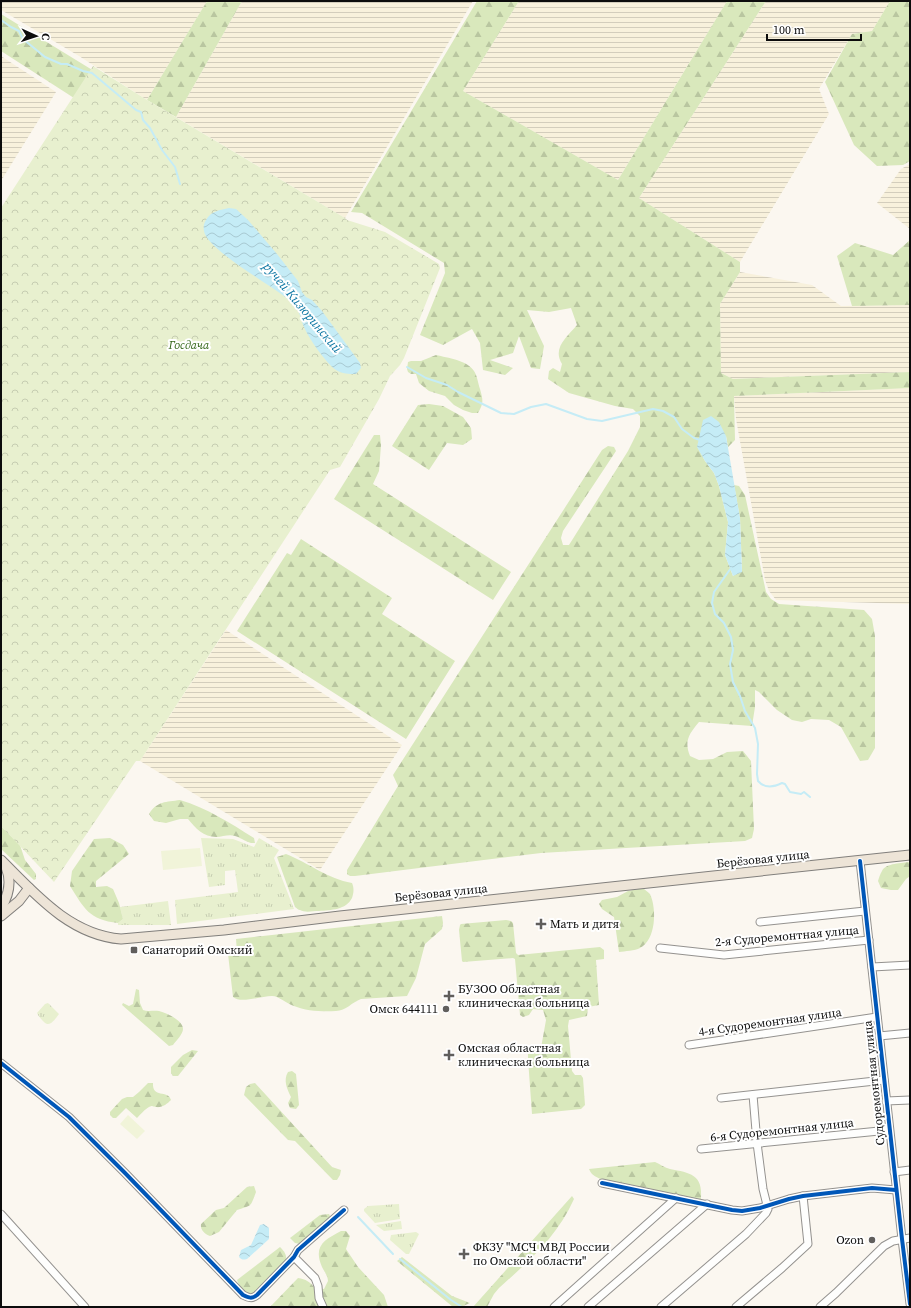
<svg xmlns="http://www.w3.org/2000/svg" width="911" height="1308" viewBox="0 0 911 1308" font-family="'Source Serif 4',serif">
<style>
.farmland{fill:url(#farmland-rules)}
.grass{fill:url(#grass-tufts)}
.forest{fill:url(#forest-firs)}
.park{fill:url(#park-crowns)}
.pitch{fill:#f1f4d9}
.water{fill:url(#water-waves)}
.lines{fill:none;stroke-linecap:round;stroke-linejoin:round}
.stream{stroke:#c5ecf6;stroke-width:2}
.minor-casing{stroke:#94928f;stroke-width:9}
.major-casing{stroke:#817f7c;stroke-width:11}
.minor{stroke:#fefefd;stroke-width:7}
.major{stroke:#ede4d7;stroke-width:9}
.cycleway-casing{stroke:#fff;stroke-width:6}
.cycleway{stroke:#0057b8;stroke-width:4}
.poi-dot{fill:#605e5c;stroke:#fff;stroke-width:1.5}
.labels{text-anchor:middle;stroke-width:4;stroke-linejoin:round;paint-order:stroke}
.park-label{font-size:12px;font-style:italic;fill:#35671a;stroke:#fff}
.street-label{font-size:12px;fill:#0c0c0c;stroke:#fff}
.poi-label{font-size:12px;fill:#0c0c0c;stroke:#fff;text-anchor:start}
.water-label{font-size:13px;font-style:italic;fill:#1078a4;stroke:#fff}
</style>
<defs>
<pattern id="farmland-rules" width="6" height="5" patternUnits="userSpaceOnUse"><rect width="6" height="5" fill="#f8f1dc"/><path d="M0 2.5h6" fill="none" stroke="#d3cdbc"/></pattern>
<pattern id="grass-tufts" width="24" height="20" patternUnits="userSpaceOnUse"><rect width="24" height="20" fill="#e8f0cf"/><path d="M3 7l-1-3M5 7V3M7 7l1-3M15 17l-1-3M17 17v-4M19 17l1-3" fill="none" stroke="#c6cdb1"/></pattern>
<pattern id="forest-firs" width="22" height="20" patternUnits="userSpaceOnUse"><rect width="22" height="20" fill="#d9e8bc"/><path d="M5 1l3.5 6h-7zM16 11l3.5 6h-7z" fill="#b9c6a0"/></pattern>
<pattern id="park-crowns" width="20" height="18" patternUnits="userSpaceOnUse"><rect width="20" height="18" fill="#e8f0cf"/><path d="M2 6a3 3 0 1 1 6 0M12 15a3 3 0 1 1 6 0" fill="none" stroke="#c6cdb1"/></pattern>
<pattern id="water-waves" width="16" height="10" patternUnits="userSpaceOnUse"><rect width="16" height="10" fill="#c5ecf6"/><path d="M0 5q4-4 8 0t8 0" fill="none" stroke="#a8c9d2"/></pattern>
</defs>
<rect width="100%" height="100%" fill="#fbf7f0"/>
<g class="farmland">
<polygon points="1,1 207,1 147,100 79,56 1,10"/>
<polygon points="242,1 473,1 345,218 176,117"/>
<polygon points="519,1 727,1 618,180 463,91"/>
<polygon points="766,1 890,1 872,31 852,34 819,89 829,114 740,262 639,198"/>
<polygon points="1,56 56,92 1,181"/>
<polygon points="910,164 910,229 877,203 901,169"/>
<polygon points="740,272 812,285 841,306 910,305 910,372 733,379 721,373 720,304"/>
<polygon points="910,388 910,604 776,600 769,591 765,580 736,419 734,396"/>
<polygon points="226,630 402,745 320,870 140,761"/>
</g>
<g class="grass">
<polygon points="201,838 233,839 254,847 259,838 279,850 274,858 294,909 177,924 175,900 238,892 235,870 225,871 225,885 209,887"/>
<polygon points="168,901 171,925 118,925 118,923 123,919 120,907"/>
<path d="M 48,1003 L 59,1014 C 55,1019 50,1028 44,1022 C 41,1019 39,1017 37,1013 L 45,1004 Z"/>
<polygon points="399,1204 400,1219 375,1223 364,1211 364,1209 368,1206"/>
<polygon points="401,1221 402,1229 384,1231 376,1225"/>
<polygon points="416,1232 419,1234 409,1254 406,1254 390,1240 391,1235"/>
</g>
<g class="forest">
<polygon points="207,1 242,1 176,117 147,100"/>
<path d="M 477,1 L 519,1 L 463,91 L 618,180 L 727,1 L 766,1 L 639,198 L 740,262 L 740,272 L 720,304 L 721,373 L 733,379 L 910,372 L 910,388 L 734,396 L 735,440 L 728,447 L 726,436 L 698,448 L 705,461 L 714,473 L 719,486 L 728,522 L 725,555 L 733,576 L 742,571 L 740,518 L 734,485 L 739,486 L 745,495 L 766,592 L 771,599 L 779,604 L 864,610 L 872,619 L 875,636 L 875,748 L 868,760 L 860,761 L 841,727 L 829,720 L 811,719 L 802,722 L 792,720 L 777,710 L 759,692 L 755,690 L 755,707 L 752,726 L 699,722 C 689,734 684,741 690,756 L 699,760 L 713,759 L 727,752 L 743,751 L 751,761 L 754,829 L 752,838 L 745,841 L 541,853 L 355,876 L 350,876 L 347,874 L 347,870 L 398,786 L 393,775 L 602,450 L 608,446 L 614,447 L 616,451 L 563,531 L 561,538 L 563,545 L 569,545 L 628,451 L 640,427 L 640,416 L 633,409 L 615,406 L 569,393 L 548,379 L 549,371 L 553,368 L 560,372 L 562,364 C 552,348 567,337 577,325 L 571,308 L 549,312 L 527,310 L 544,346 L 540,369 L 531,368 L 519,336 L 513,353 L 490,360 L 513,368 L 505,375 L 483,370 L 480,343 L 472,329 L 443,345 L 420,335 L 445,273 L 444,263 L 362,213 L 351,212 Z"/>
<polygon points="890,1 910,1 910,161 903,165 877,166 854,145 825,82 852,34 872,31"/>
<polygon points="1,14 138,98 74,98 1,51"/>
<polygon points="910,240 910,305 852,306 837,256 855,243 893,255"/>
<path d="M 436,355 C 448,358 467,360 474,371 C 477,375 478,383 480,389 C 483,400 484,403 478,413 L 472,413 L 463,410 L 454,405 L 445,396 L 429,391 L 419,383 L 416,374 L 411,374 L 408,372 L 407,369 L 408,362 L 411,361 L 421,361 Z"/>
<polygon points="429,404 443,406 463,417 471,428 472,439 463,445 447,443 429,470 392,446 418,405"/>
<polygon points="374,435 380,435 381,445 379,471 373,484 511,572 493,600 334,499"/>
<polygon points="301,539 392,598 382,614 455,661 406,739 237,631 287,553 291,555"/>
<path d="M 180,800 C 207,808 230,823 254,838 L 255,843 C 248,844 242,838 235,836 C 228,834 223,837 216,837 C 204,837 195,828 188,819 L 180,819 L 166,823 L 154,821 L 149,814 C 157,801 166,802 180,800 Z"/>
<polygon points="1,826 20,845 25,860 36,874 36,879 34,880 1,849"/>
<path d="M 110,838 L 123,845 L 129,854 L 96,881 L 96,887 L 107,886 L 113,889 L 119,903 L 123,919 L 118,923 C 89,920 84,908 70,886 L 72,871 L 94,839 Z"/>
<path d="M 286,854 C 309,863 328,879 352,883 C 354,888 354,892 352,898 C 346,910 331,910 319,911 C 313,911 305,913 300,910 C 298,910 297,908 295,907 L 277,857 Z"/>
<path d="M 910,862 L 910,876 L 906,879 L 898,890 L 891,890 L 881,888 L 878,881 C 879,878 880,874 882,871 C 886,863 902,863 910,862 Z"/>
<path d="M 643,888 C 645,890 648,892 650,894 C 657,909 656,940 640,948 C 635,951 625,951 619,952 L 614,917 L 602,909 L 599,904 L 602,900 L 617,897 L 628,891 Z"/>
<path d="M 442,916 L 443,923 L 442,929 L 425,944 L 416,978 L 407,996 L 361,999 C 352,1002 346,1011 336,1011 C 323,1012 306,1011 294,1006 C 287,1004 279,996 272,996 C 261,996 241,1004 233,997 L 228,954 L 237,953 L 236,939 Z"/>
<polygon points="506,920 511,921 513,923 516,953 518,955 600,947 604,950 604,959 596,960 599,1005 588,1007 587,1016 569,1020 568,1026 572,1071 575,1075 581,1075 583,1078 585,1105 581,1109 532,1114 528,1059 528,1054 534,1053 541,1048 546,1020 543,1010 533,1009 529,1015 523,1017 520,1015 515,959 513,958 463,962 462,961 459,930 460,925 461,924"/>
<path d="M 136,989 L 139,990 L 140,1003 L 143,1010 C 148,1012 153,1010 159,1011 C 166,1013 183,1020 183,1029 C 183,1034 176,1041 173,1045 L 169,1046 L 122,1005 L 123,1003 L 129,1006 L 133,1004 Z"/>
<polygon points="192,1050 198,1051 178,1076 173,1076 171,1073 171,1067 183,1055"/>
<path d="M 292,1071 L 296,1074 L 299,1105 L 296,1109 L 290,1108 L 288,1103 L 291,1097 C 287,1089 283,1080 288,1072 Z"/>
<path d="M 148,1083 L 153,1083 C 152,1099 168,1089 171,1100 C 167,1104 162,1108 156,1107 C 151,1107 154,1105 149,1107 C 145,1109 140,1115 137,1118 L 126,1108 L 116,1118 L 113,1118 L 110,1115 L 110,1112 L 122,1099 L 127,1097 L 133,1097 L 139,1092 Z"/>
<polygon points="255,1083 332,1167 341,1170 340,1175 337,1180 333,1180 295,1141 288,1140 244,1095 246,1087 250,1084"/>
<path d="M 655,1162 C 660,1164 665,1168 670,1169 C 690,1173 703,1174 701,1199 C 681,1196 604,1186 592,1174 C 591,1173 590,1171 589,1169 Z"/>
<path d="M 254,1186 L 256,1192 C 250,1208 252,1205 237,1210 L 219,1232 L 210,1236 C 205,1234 200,1230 201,1224 L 216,1210 L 224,1208 L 247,1187 Z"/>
<path d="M 572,1196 L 574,1199 C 557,1237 529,1261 499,1288 L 494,1294 L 487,1307 L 473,1307 Z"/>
<polygon points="329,1214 330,1216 329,1220 300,1244 295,1243 290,1238 320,1215"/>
<path d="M 341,1231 L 346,1231 L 350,1236 L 346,1249 L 358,1267 L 384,1295 L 388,1307 L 270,1307 L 298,1278 C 306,1279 310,1282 315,1288 L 324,1289 L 328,1281 C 328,1276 324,1271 322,1267 C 313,1246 324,1240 341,1231 Z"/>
<path d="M 280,1247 C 285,1252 287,1255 286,1263 L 253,1294 C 246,1294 239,1287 237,1280 Z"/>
<polygon points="402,1257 452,1296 470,1303 461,1307 453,1307 397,1261"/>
</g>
<polygon class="park" points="93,66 147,100 345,218 347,220 385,232 439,264 440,268 404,358 400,365 390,376 379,399 340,467 330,470 140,761 136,761 54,882 1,826 1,208"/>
<g class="pitch">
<polygon points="200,848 202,866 163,870 161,851"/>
<polygon points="128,1115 145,1131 137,1139 120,1124"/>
</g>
<g class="water">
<path d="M 229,208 L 236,209 L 248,220 L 277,254 L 298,281 L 302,292 L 306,297 L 312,300 L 322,311 L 360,363 L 361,368 L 356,374 C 349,374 342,374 336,370 C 326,363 310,340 305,329 C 299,316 301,310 289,300 C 273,286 207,250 204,231 C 203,227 204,223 206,220 C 211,211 220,210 229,208 Z"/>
<polygon points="711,416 719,422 726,436 740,518 742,572 733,576 725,555 728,522 719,486 714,473 705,461 697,447 703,420"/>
<path d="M 264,1224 L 269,1228 L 269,1239 L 247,1259 C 243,1260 242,1260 239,1257 L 241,1250 L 251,1245 L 260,1225 Z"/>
</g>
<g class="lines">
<g class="stream">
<polyline points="1,20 11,27 19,31 23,39 45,57 61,64 67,64 83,71 92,73 136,110 141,112 143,120 150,128 162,150 175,167 180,184"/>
<polyline points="407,367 426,378 447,385 458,392 501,413 514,414 531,407 546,404 587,419 602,421 653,409 663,411 674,417 682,429 694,438 700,440"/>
<path d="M 731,568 L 714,592 L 712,603 L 715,614 L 724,623 L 731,637 L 733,650 L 730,664 L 733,682 L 740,696 L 745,711 L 755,728 L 758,744 L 757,774 L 758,781 C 765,789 774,787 782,783 L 785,784 L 790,792 L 801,794 L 804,792 L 810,797"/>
<polyline points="358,1217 393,1254"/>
<polyline points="400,1259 451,1300 462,1307"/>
</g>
<defs>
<g id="minor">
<polyline points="860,861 902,1239 910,1304"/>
<polyline points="760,922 865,911"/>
<polyline points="660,948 724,955 869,940"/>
<polyline points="872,967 910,965"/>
<polyline points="879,1036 910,1033"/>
<polyline points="689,1045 877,1017"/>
<path d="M 1,1063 L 69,1117 L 125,1173 L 243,1295 C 249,1298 252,1299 257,1295 L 294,1257 L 298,1250 L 344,1210"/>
<polyline points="721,1098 884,1080"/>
<polyline points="886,1101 910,1100"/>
<polyline points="701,1149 889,1130"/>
<polyline points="894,1172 910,1170"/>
<polyline points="602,1183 732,1210 742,1211 760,1208 789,1199 803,1196 872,1188 896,1190"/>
<polyline points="1,1214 85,1307"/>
<polyline points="294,1257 315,1278 318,1286 319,1298 323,1307"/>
<polyline points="554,1307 676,1198"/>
<polyline points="588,1307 707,1204"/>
<polyline points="661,1307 746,1234 766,1213 768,1209 763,1189 757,1143 753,1095"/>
<polyline points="736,1307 782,1268 808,1244 803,1196"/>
<polyline points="820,1307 836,1293 884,1246 893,1241 910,1238"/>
</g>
<g id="major">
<path d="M 1,860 C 35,894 70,935 121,939 L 224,930 L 340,916 L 910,855"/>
<path d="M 1,908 C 9,895 12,882 6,867"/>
<polyline points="1,916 19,901 29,888"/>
</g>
</defs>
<use href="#minor" class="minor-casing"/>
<use href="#major" class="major-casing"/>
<use href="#minor" class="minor"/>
<use href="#major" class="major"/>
<defs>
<g id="cycleway">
<polyline points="860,861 902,1239 910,1304"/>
<path d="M 1,1063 L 69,1117 L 125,1173 L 243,1295 C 249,1298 252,1299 257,1295 L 294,1257 L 298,1250 L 344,1210"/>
<polyline points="602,1183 732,1210 742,1211 760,1208 789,1199 803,1196 872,1188 896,1190"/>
</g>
</defs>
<use href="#cycleway" class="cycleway-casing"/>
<use href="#cycleway" class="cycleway"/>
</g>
<g class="poi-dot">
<path d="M539 918h4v4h4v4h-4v4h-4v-4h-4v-4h4z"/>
<rect x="130" y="946" width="8" height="8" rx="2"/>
<path d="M447 990h4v4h4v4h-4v4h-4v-4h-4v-4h4z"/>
<circle cx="446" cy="1009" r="4"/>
<path d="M447 1049h4v4h4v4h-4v4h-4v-4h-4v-4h4z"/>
<circle cx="872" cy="1240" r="4"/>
<path d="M462 1248h4v4h4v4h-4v4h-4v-4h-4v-4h4z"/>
</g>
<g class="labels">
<g class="park-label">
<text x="189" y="349">Госдача</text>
</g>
<g class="street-label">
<text transform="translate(763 859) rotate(-6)" y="4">Берёзовая улица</text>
<text transform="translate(441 893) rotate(-6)" y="4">Берёзовая улица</text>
<text transform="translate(787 936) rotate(-5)" y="4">2-я Судоремонтная улица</text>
<text transform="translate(770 1022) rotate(-8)" y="4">4-я Судоремонтная улица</text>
<text transform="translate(874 1083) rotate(-96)" y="4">Судоремонтная улица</text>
<text transform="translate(782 1130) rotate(-6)" y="4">6-я Судоремонтная улица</text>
</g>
<g class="poi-label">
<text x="550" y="928">Мать и дитя</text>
<text x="142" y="954">Санаторий Омский</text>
<text x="458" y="993">БУЗОО Областная<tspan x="458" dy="14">клиническая больница</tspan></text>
<text x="438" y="1013" text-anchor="end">Омск 644111</text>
<text x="458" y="1052">Омская областная<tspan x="458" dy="14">клиническая больница</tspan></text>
<text x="864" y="1244" text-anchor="end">Ozon</text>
<text x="473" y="1251">ФКЗУ "МСЧ МВД России<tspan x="473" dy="14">по Омской области"</tspan></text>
</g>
<g class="water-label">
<text transform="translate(303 307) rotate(50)" y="5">ручей Кизюринский</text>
</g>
</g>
<rect width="911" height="1308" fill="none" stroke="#0c0c0c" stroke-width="4"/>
<g transform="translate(36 36) rotate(93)" stroke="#ffffff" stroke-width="3" paint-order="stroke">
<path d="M0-3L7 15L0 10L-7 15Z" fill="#0c0c0c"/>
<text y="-6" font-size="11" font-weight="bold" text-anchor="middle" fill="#0c0c0c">С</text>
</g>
<path d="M767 34v6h94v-6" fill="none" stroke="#0c0c0c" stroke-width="2"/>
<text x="773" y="34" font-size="12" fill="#0c0c0c" stroke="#ffffff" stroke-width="3" paint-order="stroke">100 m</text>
</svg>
